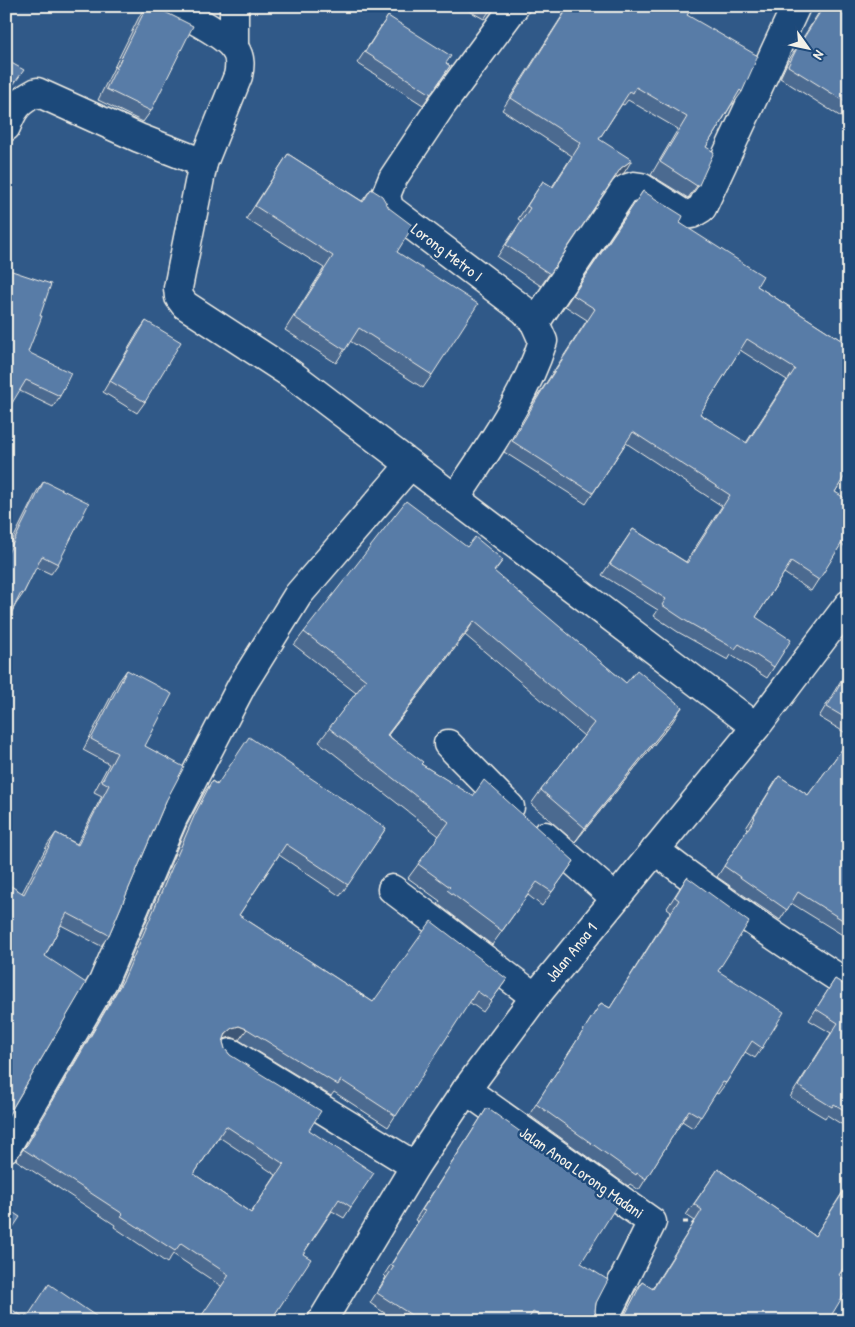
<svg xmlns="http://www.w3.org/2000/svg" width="855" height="1327" viewBox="0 0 855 1327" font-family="'Patrick Hand',sans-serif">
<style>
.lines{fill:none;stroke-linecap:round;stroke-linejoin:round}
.minor-casing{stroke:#f4f1e8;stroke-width:31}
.path{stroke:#f4f1e8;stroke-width:3;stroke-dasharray:5 4;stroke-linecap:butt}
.minor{stroke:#1f4a7a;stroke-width:28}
.wall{fill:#4c6a90;stroke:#f4f1e8;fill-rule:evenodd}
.shaded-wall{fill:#3e5675;stroke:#f4f1e8}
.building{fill:#587ba7;stroke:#f4f1e8;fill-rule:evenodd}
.labels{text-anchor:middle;stroke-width:5;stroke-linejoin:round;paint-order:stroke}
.street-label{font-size:16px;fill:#f4f1e8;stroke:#1f4a7a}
</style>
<rect width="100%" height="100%" fill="#305988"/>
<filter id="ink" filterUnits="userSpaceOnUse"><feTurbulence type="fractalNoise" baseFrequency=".02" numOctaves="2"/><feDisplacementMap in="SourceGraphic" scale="10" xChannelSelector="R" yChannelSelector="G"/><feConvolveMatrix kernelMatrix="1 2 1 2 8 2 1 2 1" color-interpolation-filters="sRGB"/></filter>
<g filter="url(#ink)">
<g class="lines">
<defs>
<g id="minor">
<path d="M 170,6 C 187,16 225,34 235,49 C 241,58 240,67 238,76 L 203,163"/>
<polyline points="234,6 234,48"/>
<path d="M 6,127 C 14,107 18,102 37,92 L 139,138 L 203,163 L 178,288 L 179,297 L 185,305 L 291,374 L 756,727"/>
<polyline points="535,323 625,189 634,186 641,187 685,215 692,214 702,208 796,6"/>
<path d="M 455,499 C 489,447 524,400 543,341 L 535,323 L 525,311 L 389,208 L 386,195 L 393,178 L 441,106 L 515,6"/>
<polyline points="448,744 510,807"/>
<polyline points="545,836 615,898"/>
<path d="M 655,850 C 717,898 782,942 849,985"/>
<polyline points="392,889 535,997"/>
<polyline points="231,1053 415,1166"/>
<polyline points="466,1090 652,1222 603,1321"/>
<polyline points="6,1148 103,982 173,818 242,685 298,595 410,465"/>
<polyline points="322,1321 415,1166 466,1090 535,997 756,727 849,604"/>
</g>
</defs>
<use href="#minor" class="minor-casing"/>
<g class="path">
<polyline points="683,1222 691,1222 696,1226"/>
<polyline points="837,1270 849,1277"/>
</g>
<use href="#minor" class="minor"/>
</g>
<g class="wall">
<polygon points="146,6 153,6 151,111 143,122 98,100 140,15"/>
<polygon points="460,6 493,6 484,19"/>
<polygon points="553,6 693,6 687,15 742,92 733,104 732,104 706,147 699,185 690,197 688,198 651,175 678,129 628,100 624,105 622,104 599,139 624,173 613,180 541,286 497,257 521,221 518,219 543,181 552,187 572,156 502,110 564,13"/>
<polygon points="823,6 849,6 849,122 780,78 787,63"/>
<polygon points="388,16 446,63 450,66 423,105 357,63"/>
<polygon points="288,154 362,201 371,189 397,252 432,375 423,388 350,341 336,363 285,330 324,268 246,219"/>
<path d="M 643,191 L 680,223 L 757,286 L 844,342 L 847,343 L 849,340 L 849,469 L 835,492 L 849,501 L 849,546 L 847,548 L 841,544 L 811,591 L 784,573 L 756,617 L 774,667 L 767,678 L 731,655 L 728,660 L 678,632 L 654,616 L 658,610 L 602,575 L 633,529 L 686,562 L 722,506 L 626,443 L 586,504 L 504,452 L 533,403 L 587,320 L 565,306 ZM 740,350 L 787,380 L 746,443 L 700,414 Z"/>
<polygon points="146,321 145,402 137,413 103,392 138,332"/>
<polygon points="28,352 60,396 53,407 20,391"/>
<polygon points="44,481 58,564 51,574 36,567 23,594 16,604 6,623 6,553 37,491"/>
<polygon points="467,547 503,560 494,572 626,683 673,721 575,842 531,804 541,790 584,736 465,635 388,735 421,764 574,861 542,906 528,895 492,945 438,904 440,901 408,878 439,836 319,742 356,693 294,645 304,632"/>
<polygon points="849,667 849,735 819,717"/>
<polygon points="127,670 145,746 166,801 109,935 101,946 61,925 45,956 22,893 48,844 56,833 77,844 102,796 94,792 109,764 83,750 119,681"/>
<polygon points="849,740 849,939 791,903 780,920 717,877 748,829 746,828 779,776 808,795"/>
<path d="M 212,781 L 217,784 L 386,828 L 340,896 L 279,855 L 239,915 L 373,1002 L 507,979 L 483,1012 L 469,1002 L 388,1127 L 334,1092 L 331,1096 L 239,1040 L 231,1037 L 224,1039 L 223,1042 L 225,1049 L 230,1055 L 309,1130 L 351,1207 L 344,1218 L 332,1211 L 303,1254 L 275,1314 L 221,1286 L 173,1254 L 167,1263 L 114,1227 L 115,1225 L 16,1160 L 24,1148 L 117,990 L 187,825 L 204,793 ZM 219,1137 L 276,1175 L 251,1213 L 194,1174 Z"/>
<polygon points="687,877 718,971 762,1048 755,1058 745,1052 726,1083 718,1094 716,1093 693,1128 682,1121 639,1190 630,1184 628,1186 529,1115 601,1003 610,1008 671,911 667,908"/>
<polygon points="849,957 849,966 845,964"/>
<polygon points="835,979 849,988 849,1129 827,1115 825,1118 790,1097 831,1033 809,1020"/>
<polygon points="487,1108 581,1263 596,1303 595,1311 597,1319 600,1321 396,1321 370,1303 386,1277 384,1275 418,1222 415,1220"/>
<polygon points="718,1169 815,1236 849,1182 849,1259 839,1275 828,1321 621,1321 634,1293 642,1282 652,1289 695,1221 686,1215"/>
</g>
<g class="shaded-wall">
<polygon points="632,160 624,173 612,180 621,168"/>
<polygon points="699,185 690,197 688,198 697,186"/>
<polygon points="474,621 465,635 377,749 387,735"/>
<polygon points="682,707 673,721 575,842 585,828"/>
<polygon points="239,1026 247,1029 239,1040 231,1037 224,1039 226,1033 232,1028"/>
</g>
<g class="building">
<polygon points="147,6 153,6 193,26 151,111 106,89"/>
<polygon points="569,6 693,6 687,15 758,56 742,92 740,90 706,147 714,152 699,185 697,186 660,162 687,117 636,87 633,93 630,91 599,139 632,160 621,168 550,274 506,245 530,208 527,206 543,181 553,187 581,143 511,98"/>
<polygon points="824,6 849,6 849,104 788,66 796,50"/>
<polygon points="388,16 451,56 446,63 450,66 431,94 365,52"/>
<polygon points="6,60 24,70 8,92 6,97"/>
<polygon points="288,154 363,202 371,189 382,196 389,208 413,226 397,252 478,304 432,375 359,328 345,350 294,317 333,256 255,206"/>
<path d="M 643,191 L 683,216 L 680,223 L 763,276 L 757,286 L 844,342 L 847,343 L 849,341 L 849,469 L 835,492 L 849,501 L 849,533 L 848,533 L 819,580 L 791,562 L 756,617 L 791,640 L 774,667 L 739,644 L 735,649 L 686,621 L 662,605 L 666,599 L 610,564 L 633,529 L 687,563 L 730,495 L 633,432 L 593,493 L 512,441 L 541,392 L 595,309 L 573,295 ZM 747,339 L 795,369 L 747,443 L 700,414 Z"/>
<polygon points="6,269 51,284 40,316 42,316 28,352 71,373 60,396 26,380 6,413"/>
<polygon points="146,321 181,342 145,402 110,381"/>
<polygon points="44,481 89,503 58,564 42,556 23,594 21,593 6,623 6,555 7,555"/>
<polygon points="406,501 467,547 475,537 503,560 494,571 626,683 637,670 682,707 585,828 541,790 594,723 474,621 387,735 423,762 421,764 473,796 484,780 574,861 552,892 537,882 502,931 447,890 450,887 418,864 449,822 329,728 366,680 304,632"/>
<polygon points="849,669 849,720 827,707"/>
<polygon points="127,670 172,694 145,746 184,767 166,801 109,935 67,913 45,956 86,983 6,1119 6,883 24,894 56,833 78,845 109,785 102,781 117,753 91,739"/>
<path d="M 249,737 L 386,828 L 348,885 L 286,844 L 239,915 L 373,1002 L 431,921 L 507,979 L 491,1001 L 477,991 L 396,1116 L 341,1080 L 338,1085 L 247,1029 L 239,1026 L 232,1028 L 226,1033 L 223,1042 L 225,1049 L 230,1055 L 321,1111 L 309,1130 L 374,1173 L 351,1207 L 339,1199 L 303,1254 L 311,1259 L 275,1314 L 285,1321 L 198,1321 L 229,1275 L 181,1243 L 175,1251 L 121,1216 L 123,1214 L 23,1149 L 27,1145 L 124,979 L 195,814 L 212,781 L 217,785 ZM 226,1126 L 284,1164 L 251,1213 L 194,1174 Z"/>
<polygon points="849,740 849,924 798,892 787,910 724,866 755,818 754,817 779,776 808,795"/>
<polygon points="687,877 749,922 718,971 784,1012 762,1048 752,1041 726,1083 723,1082 701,1117 689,1110 646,1179 637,1173 636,1175 536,1104 601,1003 610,1008 679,900 675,897"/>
<polygon points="835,979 849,988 849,1113 834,1104 832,1107 798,1086 838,1023 816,1009"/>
<polygon points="487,1108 619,1202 581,1263 608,1280 596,1303 595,1311 597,1319 600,1321 592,1321 590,1320 590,1321 547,1321 533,1312 527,1321 414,1321 416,1318 377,1293 394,1266 391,1265 425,1211 422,1210"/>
<polygon points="718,1169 815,1236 849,1183 849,1259 839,1275 849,1282 849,1286 828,1321 736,1321 728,1316 725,1321 621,1321 624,1317 642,1282 653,1289 702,1210 694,1204"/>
<polygon points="6,1208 20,1217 6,1238"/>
<polygon points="49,1284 103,1321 6,1321 6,1306 25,1318 26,1315 28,1316"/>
<polygon points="111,1318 114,1321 108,1321"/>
</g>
</g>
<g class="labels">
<g class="street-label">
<text transform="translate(447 252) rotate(37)" y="6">Lorong Metro I</text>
<text transform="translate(571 952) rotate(-51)" y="6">Jalan Anoa 1</text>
<text transform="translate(582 1172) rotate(35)" y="6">Jalan Anoa Lorong Madani</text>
</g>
</g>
<rect width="855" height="1327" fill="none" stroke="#1f4a7a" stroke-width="25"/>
<rect x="12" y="12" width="830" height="1302" fill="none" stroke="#f4f1e8" stroke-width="2" filter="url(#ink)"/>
<g transform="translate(808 48) rotate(123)" stroke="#1f4a7a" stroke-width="4" paint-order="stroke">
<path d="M0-4L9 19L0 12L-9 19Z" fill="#f4f1e8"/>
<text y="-8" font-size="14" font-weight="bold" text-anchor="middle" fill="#f4f1e8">N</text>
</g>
</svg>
